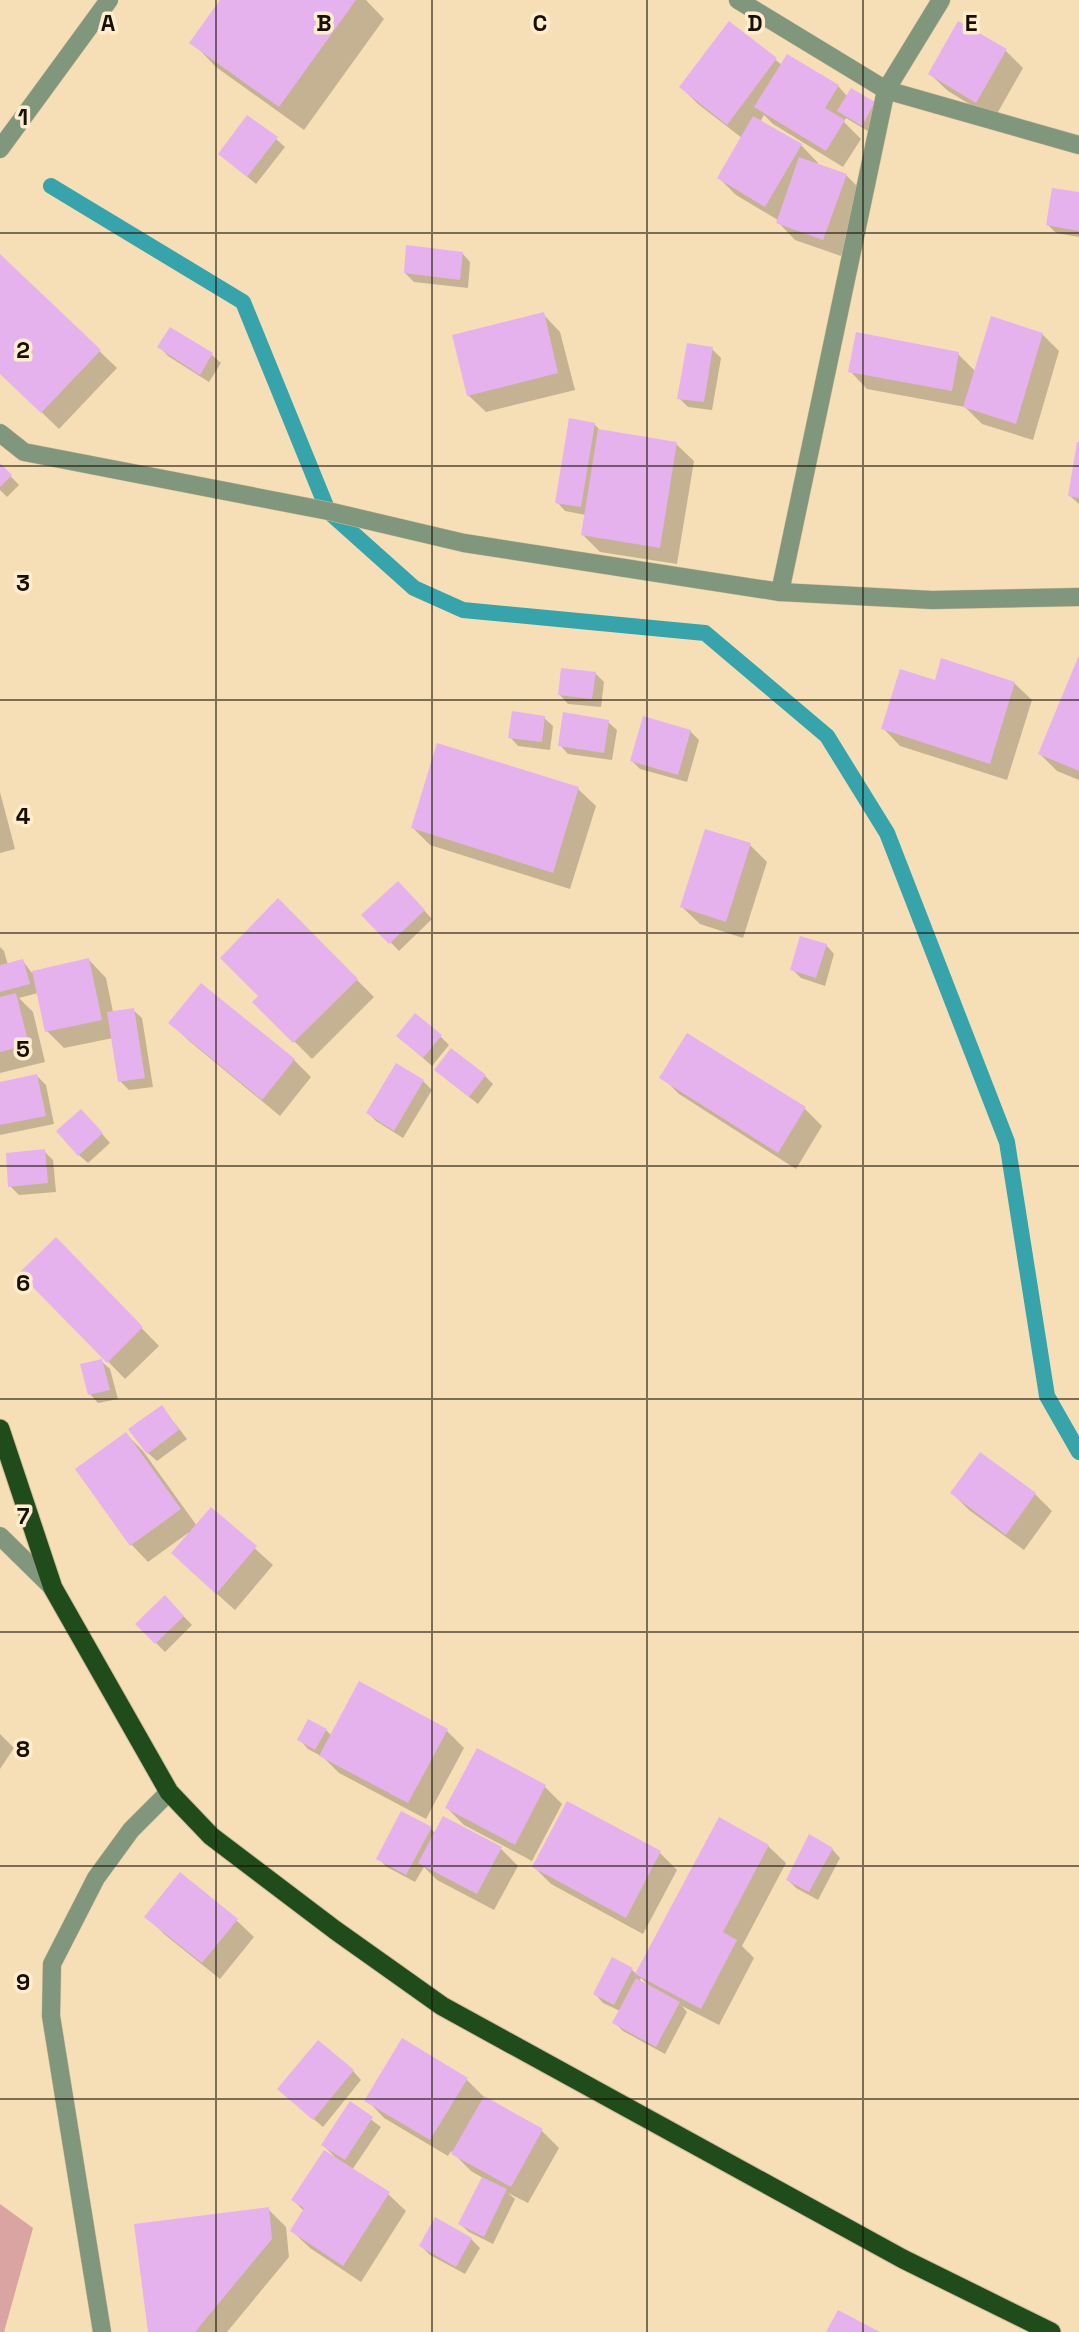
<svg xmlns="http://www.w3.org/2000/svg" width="1079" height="2332" viewBox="0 0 1079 2332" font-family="'Space Grotesk',sans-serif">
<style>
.green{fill:#d9a4a2}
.shadow{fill:#0003;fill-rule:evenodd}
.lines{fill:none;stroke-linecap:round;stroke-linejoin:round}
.stream{stroke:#37a3ab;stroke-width:16}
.building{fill:#e5b2ed}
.minor-casing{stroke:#d2be9a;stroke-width:19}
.trunk-casing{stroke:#d2be9a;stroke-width:21}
.minor{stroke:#80967d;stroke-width:18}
.trunk{stroke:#204c1b;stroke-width:19}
.grid{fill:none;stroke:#170f03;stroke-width:2;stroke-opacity:0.55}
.grid-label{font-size:23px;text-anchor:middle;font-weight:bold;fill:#170f03;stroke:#ffedcd;stroke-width:7;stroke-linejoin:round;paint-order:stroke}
</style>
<rect width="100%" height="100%" fill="#f6dfb7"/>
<polygon class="green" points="0,2204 33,2228 4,2332 0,2332"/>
<g class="shadow">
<polygon points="222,0 366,0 384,19 304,130 216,67 192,42"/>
<polygon points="729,24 782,65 838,86 848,97 874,103 882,112 871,133 846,118 844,122 861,139 843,167 773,124 764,115 760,122 801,145 818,163 817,165 846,175 863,192 841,256 795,240 778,222 778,220 736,195 719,178 742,138 698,104 681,87"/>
<polygon points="959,24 1006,51 1023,68 994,119 948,91 930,74"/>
<polygon points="276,139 285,147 256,184 220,154"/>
<polygon points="1079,194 1079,237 1056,233 1048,225"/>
<polygon points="462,253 470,262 468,288 414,282 405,273"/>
<polygon points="0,256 117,368 59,429 0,372"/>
<polygon points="543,314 560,332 575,390 486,412 468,395"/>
<polygon points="171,329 212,355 221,363 209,382 168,356 160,347"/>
<polygon points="1042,334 1059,351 1033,440 982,424 965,407 867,389 850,371 958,354 976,372"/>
<polygon points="712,349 721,358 712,410 688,407 679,398"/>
<polygon points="594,424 601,431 676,444 694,461 677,564 600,552 582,534 586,515 565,511 557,502"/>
<polygon points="1079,444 1079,504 1069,495"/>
<polygon points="0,465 19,485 7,497 0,490"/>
<polygon points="1079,659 1079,780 1057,771 1040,754"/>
<polygon points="595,673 604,682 601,707 568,704 560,695"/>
<polygon points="936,682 1014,683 1032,700 1007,780 900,746 883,728"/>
<polygon points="544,718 553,726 550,750 518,746 510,737"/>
<polygon points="608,722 617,730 612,760 568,754 560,745"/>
<polygon points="690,731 699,740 687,782 640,769 632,761"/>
<polygon points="578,789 596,806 570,889 430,845 413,828"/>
<polygon points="0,792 15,849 0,853"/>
<polygon points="750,845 767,862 743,938 700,924 682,907"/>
<polygon points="407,892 432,919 399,951 364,915"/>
<polygon points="278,901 374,997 312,1059 255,1002 261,996"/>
<polygon points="826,945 834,954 825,986 801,978 792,969"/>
<polygon points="0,947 4,951 8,965 23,961 32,973 89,960 106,978 113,1012 133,1010 142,1018 153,1087 129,1090 120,1081 113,1038 64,1048 47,1031 38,993 19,998 33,1012 45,1062 0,1073"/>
<polygon points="171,1023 294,1060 311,1077 280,1116 188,1040"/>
<polygon points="441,1037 449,1045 432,1066 407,1044"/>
<polygon points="37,1076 46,1085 54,1124 0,1135 0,1084"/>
<polygon points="485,1076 493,1084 478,1104 445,1078"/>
<polygon points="662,1077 805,1109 822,1126 796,1169 679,1094"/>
<polygon points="423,1081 432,1090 403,1138 376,1121 368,1113"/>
<polygon points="90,1120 110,1143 88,1163 79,1155"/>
<polygon points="44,1151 53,1160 56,1192 19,1195 10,1186"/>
<polygon points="56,1240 159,1346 125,1379 22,1273"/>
<polygon points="101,1361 110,1369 118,1399 98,1403 90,1394"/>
<polygon points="162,1407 187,1439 157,1461 148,1453"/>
<polygon points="126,1434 143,1451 197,1526 211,1509 273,1565 235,1610 190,1570 188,1533 148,1562 131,1544"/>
<polygon points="981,1455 1035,1494 1052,1511 1024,1550 969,1510 952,1493"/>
<polygon points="165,1597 192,1625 165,1652 137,1624"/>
<polygon points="326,1730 332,1736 447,1731 464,1748 426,1819 339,1773 323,1757 308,1749 300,1740"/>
<polygon points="0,1734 14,1748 0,1769"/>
<polygon points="545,1787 562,1804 532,1861 464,1825 447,1808"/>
<polygon points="431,1829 436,1834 501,1849 518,1866 494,1910 437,1880 424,1867 415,1882 387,1867 378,1858"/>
<path d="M 768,1846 L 786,1863 L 742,1946 L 754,1958 L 719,2025 L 682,2006 L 687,2012 L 665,2054 L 623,2031 L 614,2022 L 620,2011 L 603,2003 L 595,1994 L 632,1970 L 637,1974 ZM 641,1978 L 651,1988 L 639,1982 Z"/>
<polygon points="832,1849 840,1858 818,1900 796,1888 788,1880"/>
<polygon points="660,1853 677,1870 643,1934 551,1884 534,1867"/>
<polygon points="147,1916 236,1920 254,1937 220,1979 164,1934"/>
<polygon points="353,2071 361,2080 323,2127 288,2097"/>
<polygon points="467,2080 484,2097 542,2131 559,2148 528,2203 508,2193 515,2199 493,2244 469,2232 460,2224 483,2178 471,2171 451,2151 448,2156 384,2118 367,2100"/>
<polygon points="350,2104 381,2127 352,2170 388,2194 406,2211 361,2282 310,2248 292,2231 304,2211 293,2200 335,2157 323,2145"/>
<polygon points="268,2209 286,2227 289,2257 227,2332 150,2332"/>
<polygon points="436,2220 471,2239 480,2248 465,2274 430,2255 421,2246"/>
</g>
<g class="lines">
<polyline class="stream" points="51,186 243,302 328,511 414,588 463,610 705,633 827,736 887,833 1007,1142 1047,1396 1079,1452"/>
</g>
<g class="building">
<polygon points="220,0 356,0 279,107 189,43"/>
<polygon points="729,21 777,58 727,125 679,87"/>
<polygon points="958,21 1007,49 976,103 928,74"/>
<polygon points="787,54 839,85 825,108 845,120 826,151 754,107"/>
<polygon points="851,88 875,102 862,126 837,111"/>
<polygon points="247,115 278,137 247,177 218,154"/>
<polygon points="753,116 802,144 765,207 717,178"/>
<polygon points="799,157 847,174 823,240 776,223"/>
<polygon points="1052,188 1079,192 1079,231 1046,225"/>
<polygon points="406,245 463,252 460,280 404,273"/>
<polygon points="0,254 101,350 41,413 0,374"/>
<polygon points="544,312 558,373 467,396 452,335"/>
<polygon points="991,316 1043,333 1016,424 963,407"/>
<polygon points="170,327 213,353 200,375 157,347"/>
<polygon points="856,332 959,352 952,391 848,372"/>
<polygon points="687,343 713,347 704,402 677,399"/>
<polygon points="569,418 595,423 581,507 555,503"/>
<polygon points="598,429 677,442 660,548 581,535"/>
<polygon points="1077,442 1079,442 1079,498 1068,496"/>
<polygon points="0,463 12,475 0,487"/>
<polygon points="1079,655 1079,771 1038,754"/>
<polygon points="941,658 1015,682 990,764 881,729 900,669 935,680"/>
<polygon points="561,668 596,672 592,699 558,695"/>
<polygon points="512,711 545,716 542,742 508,738"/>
<polygon points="563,712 609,720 604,753 558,746"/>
<polygon points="643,716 691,730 678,775 630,761"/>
<polygon points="437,743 579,787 553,873 411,828"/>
<polygon points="705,829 751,843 726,922 680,907"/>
<polygon points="398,881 425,910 389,944 361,915"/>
<polygon points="278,898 358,979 293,1043 252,1002 258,996 220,958"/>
<polygon points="800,936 827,944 816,978 790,970"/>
<polygon points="89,958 102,1020 45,1032 32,971"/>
<polygon points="23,959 30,984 0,992 0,965"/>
<polygon points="201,983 295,1059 262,1100 168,1023"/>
<polygon points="16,993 29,1045 0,1052 0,997"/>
<polygon points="134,1008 145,1078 118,1082 107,1012"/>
<polygon points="415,1013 442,1035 423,1058 396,1036"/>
<polygon points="687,1033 806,1107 778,1153 659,1078"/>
<polygon points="451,1048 486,1075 469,1097 434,1070"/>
<polygon points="396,1063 424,1080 394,1131 366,1113"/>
<polygon points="37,1074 46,1116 0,1125 0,1082"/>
<polygon points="81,1109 103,1133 78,1156 56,1131"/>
<polygon points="45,1149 48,1183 8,1187 6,1153"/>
<polygon points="56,1237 143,1327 107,1363 19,1273"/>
<polygon points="102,1359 110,1390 88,1395 80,1364"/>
<polygon points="162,1405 179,1430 147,1454 128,1429"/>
<polygon points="126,1432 181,1509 130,1546 75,1469"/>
<polygon points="980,1452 1036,1493 1006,1535 950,1493"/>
<polygon points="211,1507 257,1546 216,1594 171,1553"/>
<polygon points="165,1595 184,1616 155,1644 135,1624"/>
<polygon points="359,1681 448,1729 408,1803 319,1756"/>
<polygon points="308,1719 327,1729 315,1750 297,1740"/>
<polygon points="477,1748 546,1785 515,1845 445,1808"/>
<polygon points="567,1801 661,1851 626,1918 532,1867"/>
<polygon points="401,1811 432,1827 406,1875 376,1859"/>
<polygon points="443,1816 502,1847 477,1894 418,1863"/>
<polygon points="719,1817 769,1845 723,1932 737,1940 701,2009 635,1974"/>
<polygon points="809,1834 833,1848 809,1892 786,1880"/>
<polygon points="180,1872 238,1919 202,1963 144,1917"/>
<polygon points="612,1957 633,1968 614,2005 593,1994"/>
<polygon points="636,1978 680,2002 656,2047 612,2023"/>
<polygon points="402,2038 468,2078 430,2140 364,2101"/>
<polygon points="318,2040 354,2070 313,2120 277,2089"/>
<polygon points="484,2096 543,2129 511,2187 451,2154"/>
<polygon points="350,2101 373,2117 345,2160 321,2145"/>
<polygon points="324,2150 390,2192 343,2266 290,2231 304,2208 291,2200"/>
<polygon points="482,2177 507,2189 484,2237 458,2224"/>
<polygon points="269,2207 272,2239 195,2332 148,2332 134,2224"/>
<polygon points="435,2217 472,2238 456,2267 419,2246"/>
<polygon points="838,2310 880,2332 826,2332"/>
</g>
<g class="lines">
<defs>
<g id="minor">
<polyline points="738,0 886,90 1079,145"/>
<polyline points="0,149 109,0"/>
<polyline points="0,433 24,452 328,511 464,543 780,592 932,600 1079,597"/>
<polyline points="780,592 886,90 941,0"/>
<polyline points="0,1536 53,1588"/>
<polyline points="102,2332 51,2016 52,1964 96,1878 131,1830 169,1792"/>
</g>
<polyline id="trunk" points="0,1429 53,1588 169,1792 211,1836 335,1930 442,2006 903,2259 1051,2332"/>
</defs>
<use href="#minor" class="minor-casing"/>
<use href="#trunk" class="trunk-casing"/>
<use href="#minor" class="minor"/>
<use href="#trunk" class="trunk"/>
</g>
<path class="grid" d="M 216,0 L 216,2332M 432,0 L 432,2332M 647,0 L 647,2332M 863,0 L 863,2332M 0,233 L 1079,233M 0,466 L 1079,466M 0,700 L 1079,700M 0,933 L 1079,933M 0,1166 L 1079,1166M 0,1399 L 1079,1399M 0,1632 L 1079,1632M 0,1866 L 1079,1866M 0,2099 L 1079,2099"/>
<g class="grid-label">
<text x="108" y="31">A</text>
<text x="324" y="31">B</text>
<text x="540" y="31">C</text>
<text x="755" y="31">D</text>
<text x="971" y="31">E</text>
<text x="23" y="125">1</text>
<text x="23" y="358">2</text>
<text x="23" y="591">3</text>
<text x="23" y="824">4</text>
<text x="23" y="1057">5</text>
<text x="23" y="1291">6</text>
<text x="23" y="1524">7</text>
<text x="23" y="1757">8</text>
<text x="23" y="1990">9</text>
</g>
</svg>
